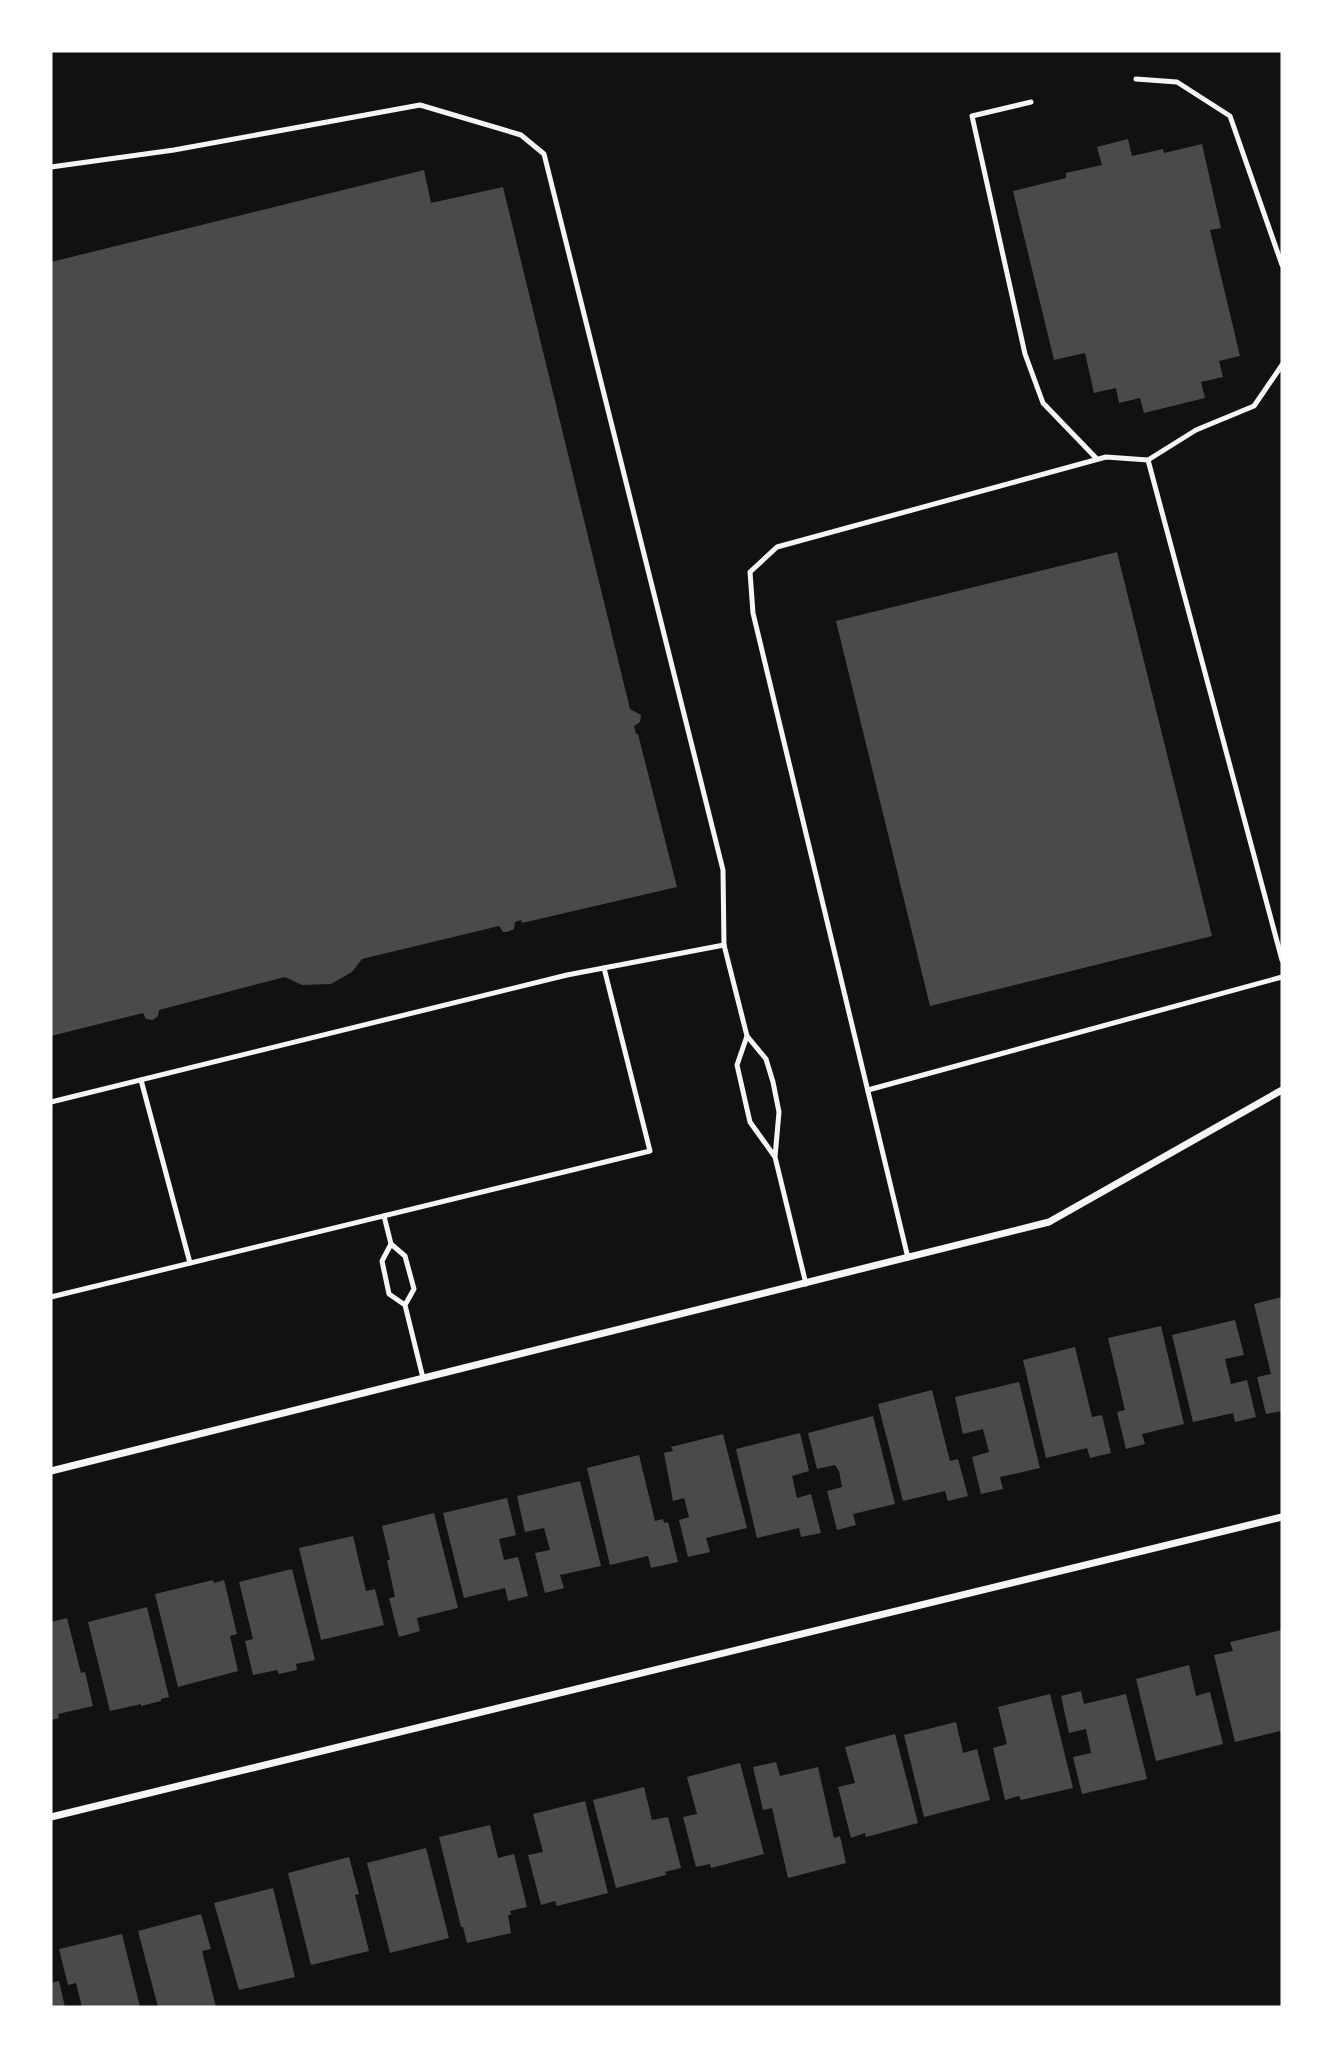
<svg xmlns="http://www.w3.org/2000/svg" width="1333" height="2058" viewBox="0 0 1333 2058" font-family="Literata,serif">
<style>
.building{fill:#4a4a4a}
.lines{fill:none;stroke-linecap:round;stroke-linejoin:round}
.service{stroke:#f5f5f5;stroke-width:5}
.minor{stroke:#f5f5f5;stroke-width:7}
</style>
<rect width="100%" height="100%" fill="#111"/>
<g class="building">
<polygon points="1128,139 1132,156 1163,149 1164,153 1202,144 1221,228 1210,230 1240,356 1219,361 1223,377 1201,382 1205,398 1144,413 1140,398 1119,403 1116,388 1094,393 1085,353 1054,360 1013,191 1066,178 1066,173 1102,165 1097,147"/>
<polygon points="424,170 431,203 503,187 630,709 641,715 640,722 634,726 636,734 638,734 677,887 522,923 521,920 515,922 514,929 507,932 503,932 499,926 362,959 352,972 331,984 302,985 285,977 159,1010 158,1016 153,1020 146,1019 143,1013 51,1036 51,262"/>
<polygon points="1117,552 1212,936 930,1006 836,621"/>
<polygon points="1282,1297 1282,1411 1266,1414 1257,1377 1271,1374 1254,1304"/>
<polygon points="1235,1320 1244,1355 1225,1359 1231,1384 1247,1380 1256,1417 1235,1422 1233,1413 1193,1422 1172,1335"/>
<polygon points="1161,1326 1184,1424 1142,1434 1145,1444 1126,1449 1117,1412 1125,1410 1108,1338"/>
<polygon points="1075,1347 1092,1417 1102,1415 1111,1453 1090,1458 1087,1448 1046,1458 1023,1360"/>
<polygon points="1019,1382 1040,1468 1000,1477 1003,1489 981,1494 972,1457 989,1452 983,1429 963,1434 955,1397"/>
<polygon points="932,1390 950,1461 958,1459 968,1496 948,1501 945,1491 903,1501 878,1404"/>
<polygon points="873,1416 895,1504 853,1514 856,1525 837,1530 827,1491 842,1487 839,1471 835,1465 817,1469 808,1433"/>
<polygon points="800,1433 809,1471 792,1476 797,1498 811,1494 821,1533 801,1537 799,1528 757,1538 736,1449"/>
<polygon points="723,1434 747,1528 706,1538 710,1552 688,1557 679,1520 689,1517 684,1498 673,1501 664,1453 673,1451 671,1447"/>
<polygon points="639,1455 655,1521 663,1519 664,1523 668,1522 678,1562 651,1568 648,1556 610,1565 587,1468"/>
<polygon points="580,1481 601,1566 560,1575 564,1588 545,1593 535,1553 550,1550 544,1528 525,1532 517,1496"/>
<polygon points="507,1498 516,1535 499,1539 504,1560 518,1557 528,1596 508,1601 505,1588 464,1598 443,1513"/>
<polygon points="434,1513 458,1608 417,1618 420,1631 399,1637 389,1598 395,1597 387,1560 390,1560 382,1526"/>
<polygon points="353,1536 366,1591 375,1589 384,1625 321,1640 299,1548"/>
<polygon points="292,1569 315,1660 296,1664 297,1670 279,1674 277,1670 253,1675 245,1641 253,1639 239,1582"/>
<polygon points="213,1580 214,1583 224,1580 237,1634 230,1636 238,1671 178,1687 155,1594"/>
<polygon points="147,1607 169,1697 161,1699 161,1701 141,1706 141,1704 110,1711 88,1622"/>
<polygon points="67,1618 81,1673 85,1672 93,1706 58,1714 59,1718 51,1720 51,1622"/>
<polygon points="1282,1630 1282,1736 1280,1731 1235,1742 1214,1655 1233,1651 1230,1642"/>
<polygon points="1189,1665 1196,1696 1210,1692 1223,1744 1156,1761 1136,1679"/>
<polygon points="1081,1691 1084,1704 1126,1694 1147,1779 1082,1794 1073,1757 1091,1753 1086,1729 1069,1733 1061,1696"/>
<polygon points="1050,1694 1073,1788 1021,1800 1019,1796 1005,1800 993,1748 1007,1744 998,1707"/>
<polygon points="956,1722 963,1753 977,1749 990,1800 924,1817 904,1735"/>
<polygon points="895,1734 918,1823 866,1837 865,1833 851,1838 838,1787 855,1783 845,1747"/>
<polygon points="776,1762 780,1776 818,1767 834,1838 840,1836 846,1863 788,1878 772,1808 763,1810 753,1767"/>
<polygon points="740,1763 764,1854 711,1868 710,1864 696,1867 683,1817 697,1814 687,1777"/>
<polygon points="644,1787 652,1820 668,1817 681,1868 665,1872 666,1875 616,1888 593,1800"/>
<polygon points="585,1801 608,1893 557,1906 555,1901 541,1905 528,1855 543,1852 533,1814"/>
<polygon points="490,1825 498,1858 514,1854 527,1907 510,1911 511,1915 508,1915 511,1933 467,1943 463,1927 461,1927 439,1837"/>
<polygon points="426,1848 449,1938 390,1953 367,1863"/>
<polygon points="349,1857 359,1894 355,1895 369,1951 311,1965 288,1873"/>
<polygon points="273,1888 295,1977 239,1990 214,1903"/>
<polygon points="201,1914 211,1949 202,1951 216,2007 158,2007 138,1931"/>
<polygon points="122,1934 140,2007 82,2007 76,1983 68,1985 59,1949"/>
<polygon points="59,1981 65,2007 51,2007 51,1983"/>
</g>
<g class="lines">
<g class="service">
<polyline points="1136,79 1177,82 1230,116 1282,265"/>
<polyline points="1031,102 972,116 1025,354 1043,403 1097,459"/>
<polyline points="51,167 174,150 420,105 521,135 544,154 723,870 724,945 747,1036"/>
<polyline points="1148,460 1196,430 1254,406 1282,365"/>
<polyline points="141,1080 190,1263"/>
<polyline points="868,1090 1282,977"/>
<polyline points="51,1102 567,975 724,945"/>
<polyline points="775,1157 750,1122 747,1109 737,1065 747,1036 766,1059 773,1082 779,1112 775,1157 806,1284"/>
<polyline points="384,1216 391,1244"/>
<polyline points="908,1258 753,613 750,572 777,547 1106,457 1148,460 1282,960"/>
<polyline points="51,1297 650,1151 604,968"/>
<polyline points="405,1305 389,1294 382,1261 391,1244 405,1256 414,1289 405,1305 423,1378"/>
</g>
<g class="minor">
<polyline points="51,1471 1049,1222 1282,1090"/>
<polyline points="51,1817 1282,1517"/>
</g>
</g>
<rect width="1333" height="2058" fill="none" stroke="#ffffff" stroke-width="105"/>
</svg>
